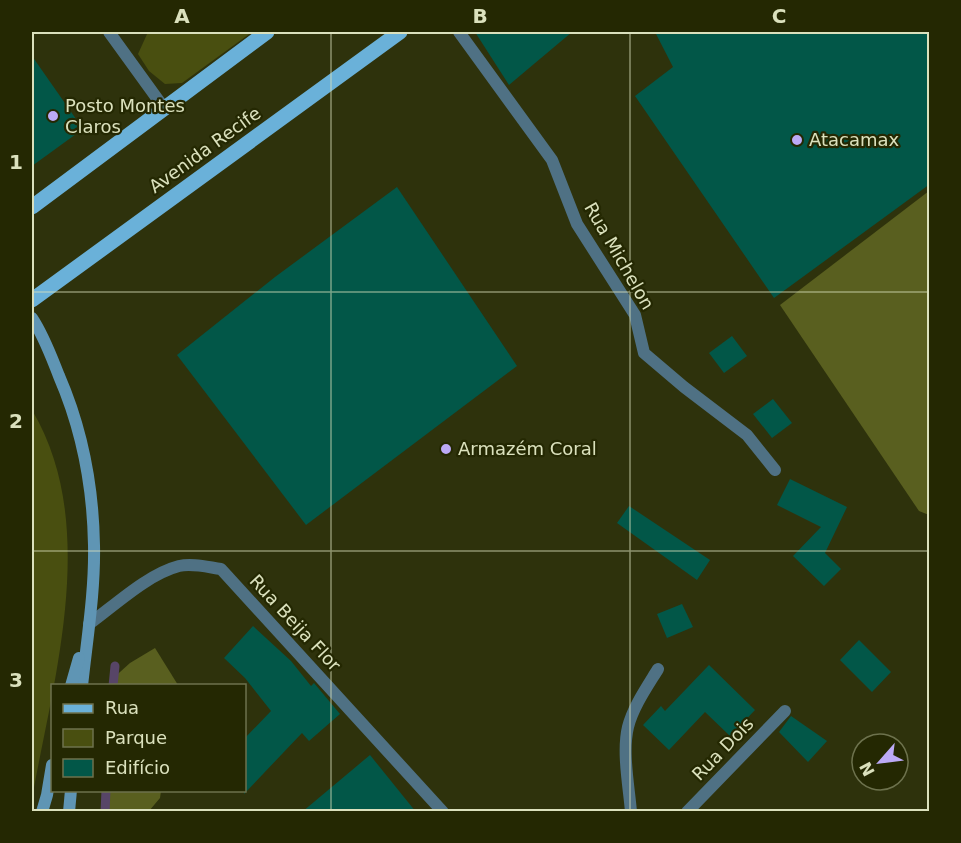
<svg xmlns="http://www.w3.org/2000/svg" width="961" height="843" viewBox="0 0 961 843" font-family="'DejaVu Sans',sans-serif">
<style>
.green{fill:#494f10}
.forest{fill:#595f1f}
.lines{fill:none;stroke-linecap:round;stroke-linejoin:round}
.stream{stroke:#574567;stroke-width:9}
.building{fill:#025748}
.minor{stroke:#4f7184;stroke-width:12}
.secondary{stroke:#5f95b4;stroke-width:12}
.primary{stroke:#6ab1d9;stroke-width:15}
.grid{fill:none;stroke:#dbe1bd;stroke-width:1.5;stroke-opacity:0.55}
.poi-dot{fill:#bcaaf6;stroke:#242802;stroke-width:2}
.labels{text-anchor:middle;stroke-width:4.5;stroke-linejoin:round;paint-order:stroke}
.poi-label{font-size:18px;fill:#dbe1bd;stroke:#242802;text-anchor:start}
.street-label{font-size:18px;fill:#dbe1bd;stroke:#242802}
.neatline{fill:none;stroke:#dbe1bd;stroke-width:2}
.grid-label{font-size:20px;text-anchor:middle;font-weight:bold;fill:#dbe1bd}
</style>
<rect width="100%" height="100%" fill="#2e320c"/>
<g class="green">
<polygon points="148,32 252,32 182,83 165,84 149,71 138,54"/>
<path d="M 32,410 C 100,524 54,677 32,798 Z"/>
</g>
<g class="forest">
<polygon points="929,191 929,515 919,511 780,305"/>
<polygon points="155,648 178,685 110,685 110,681 130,663"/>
<polygon points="104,791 104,790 161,791 160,798 149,811 103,811"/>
</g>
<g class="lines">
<g class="stream">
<polyline points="113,686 115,666"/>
<polyline points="105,812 106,790"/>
</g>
</g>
<g class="building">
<polygon points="475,32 572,32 509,85"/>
<polygon points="655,32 930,32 930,184 774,298 635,96 673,67"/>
<polygon points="32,56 83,129 32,166"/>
<polygon points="397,187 517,366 306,525 177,355 275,277"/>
<polygon points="732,336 747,356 724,373 709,353"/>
<polygon points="773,399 792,423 772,438 753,414"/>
<polygon points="790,479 847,507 825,553 841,569 824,586 793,556 821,527 777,505"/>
<polygon points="629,506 710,560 697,580 617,523"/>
<polygon points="682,604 693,627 667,638 657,614"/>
<polygon points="253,626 291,661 311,686 314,683 340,714 309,741 302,733 244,794 244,739 271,711 245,678 224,658"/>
<polygon points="859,640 891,672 872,692 840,660"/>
<polygon points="709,665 755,710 730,736 705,712 669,750 643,725 661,706 665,711"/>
<polygon points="791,716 827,741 808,762 779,732"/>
<polygon points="370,755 416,812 302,812"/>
</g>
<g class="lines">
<g class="minor">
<polyline points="109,32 164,108"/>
<polyline points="459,32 552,160 577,224 635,315 644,353 684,387 747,435 775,470"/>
<path d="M 89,624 C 115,605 148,574 179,566 C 192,563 207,567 221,569 L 443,812"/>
<path d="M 631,812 C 629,787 622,752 628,727 C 633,707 647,687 658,669"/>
<polyline points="687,812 785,711"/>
</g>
<g class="secondary">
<path d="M 32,318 C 44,336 51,356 59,376 C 82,429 93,486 94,545 C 95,591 87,639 82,686"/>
<polyline points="71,686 79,658"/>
<polyline points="42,812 47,795 52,765"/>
<polyline points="69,812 71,790"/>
</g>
<g class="primary">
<polyline points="32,207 267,32"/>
<polyline points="32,300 400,32"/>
</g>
</g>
<path class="grid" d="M 331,32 L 331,812M 630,32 L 630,812M 32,292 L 930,292M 32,551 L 930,551"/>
<g class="poi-dot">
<circle cx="53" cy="116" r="6"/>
<circle cx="797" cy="140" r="6"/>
<circle cx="446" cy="449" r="6"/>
</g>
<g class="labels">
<g class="poi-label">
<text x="65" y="112">Posto Montes<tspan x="65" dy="21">Claros</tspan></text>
<text x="809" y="146">Atacamax</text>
<text x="458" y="455">Armazém Coral</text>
</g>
<g class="street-label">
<text transform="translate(205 150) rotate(-36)" y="6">Avenida Recife</text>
<text transform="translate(619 256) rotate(60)" y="6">Rua Michelon</text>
<text transform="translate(295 623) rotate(47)" y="6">Rua Beija Flor</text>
<text transform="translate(723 749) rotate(-46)" y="6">Rua Dois</text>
</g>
</g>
<rect width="961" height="843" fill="none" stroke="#242802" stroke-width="66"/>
<rect x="51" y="684" width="195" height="108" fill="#242802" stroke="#6d724d" stroke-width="1.5"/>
<rect x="63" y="704" width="30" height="9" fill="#6ab1d9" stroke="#6d724d" stroke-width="1.5"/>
<text x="105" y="714" font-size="18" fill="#dbe1bd">Rua</text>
<rect x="63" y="729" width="30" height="18" fill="#494f10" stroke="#6d724d" stroke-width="1.5"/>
<text x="105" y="744" font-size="18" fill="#dbe1bd">Parque</text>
<rect x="63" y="759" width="30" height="18" fill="#025748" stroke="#6d724d" stroke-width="1.5"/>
<text x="105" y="774" font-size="18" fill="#dbe1bd">Edifício</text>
<g transform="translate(880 762) rotate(242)"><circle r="28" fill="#242802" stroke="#6d724d" stroke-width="1.5"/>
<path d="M0-4.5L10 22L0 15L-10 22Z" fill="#bcaaf6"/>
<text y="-9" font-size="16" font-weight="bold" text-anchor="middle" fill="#dbe1bd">N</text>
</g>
<rect x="33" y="33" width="895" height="777" class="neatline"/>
<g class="grid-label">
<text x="182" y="23">A</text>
<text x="480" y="23">B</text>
<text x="779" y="23">C</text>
<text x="16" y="169">1</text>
<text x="16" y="428">2</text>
<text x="16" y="687">3</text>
</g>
</svg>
